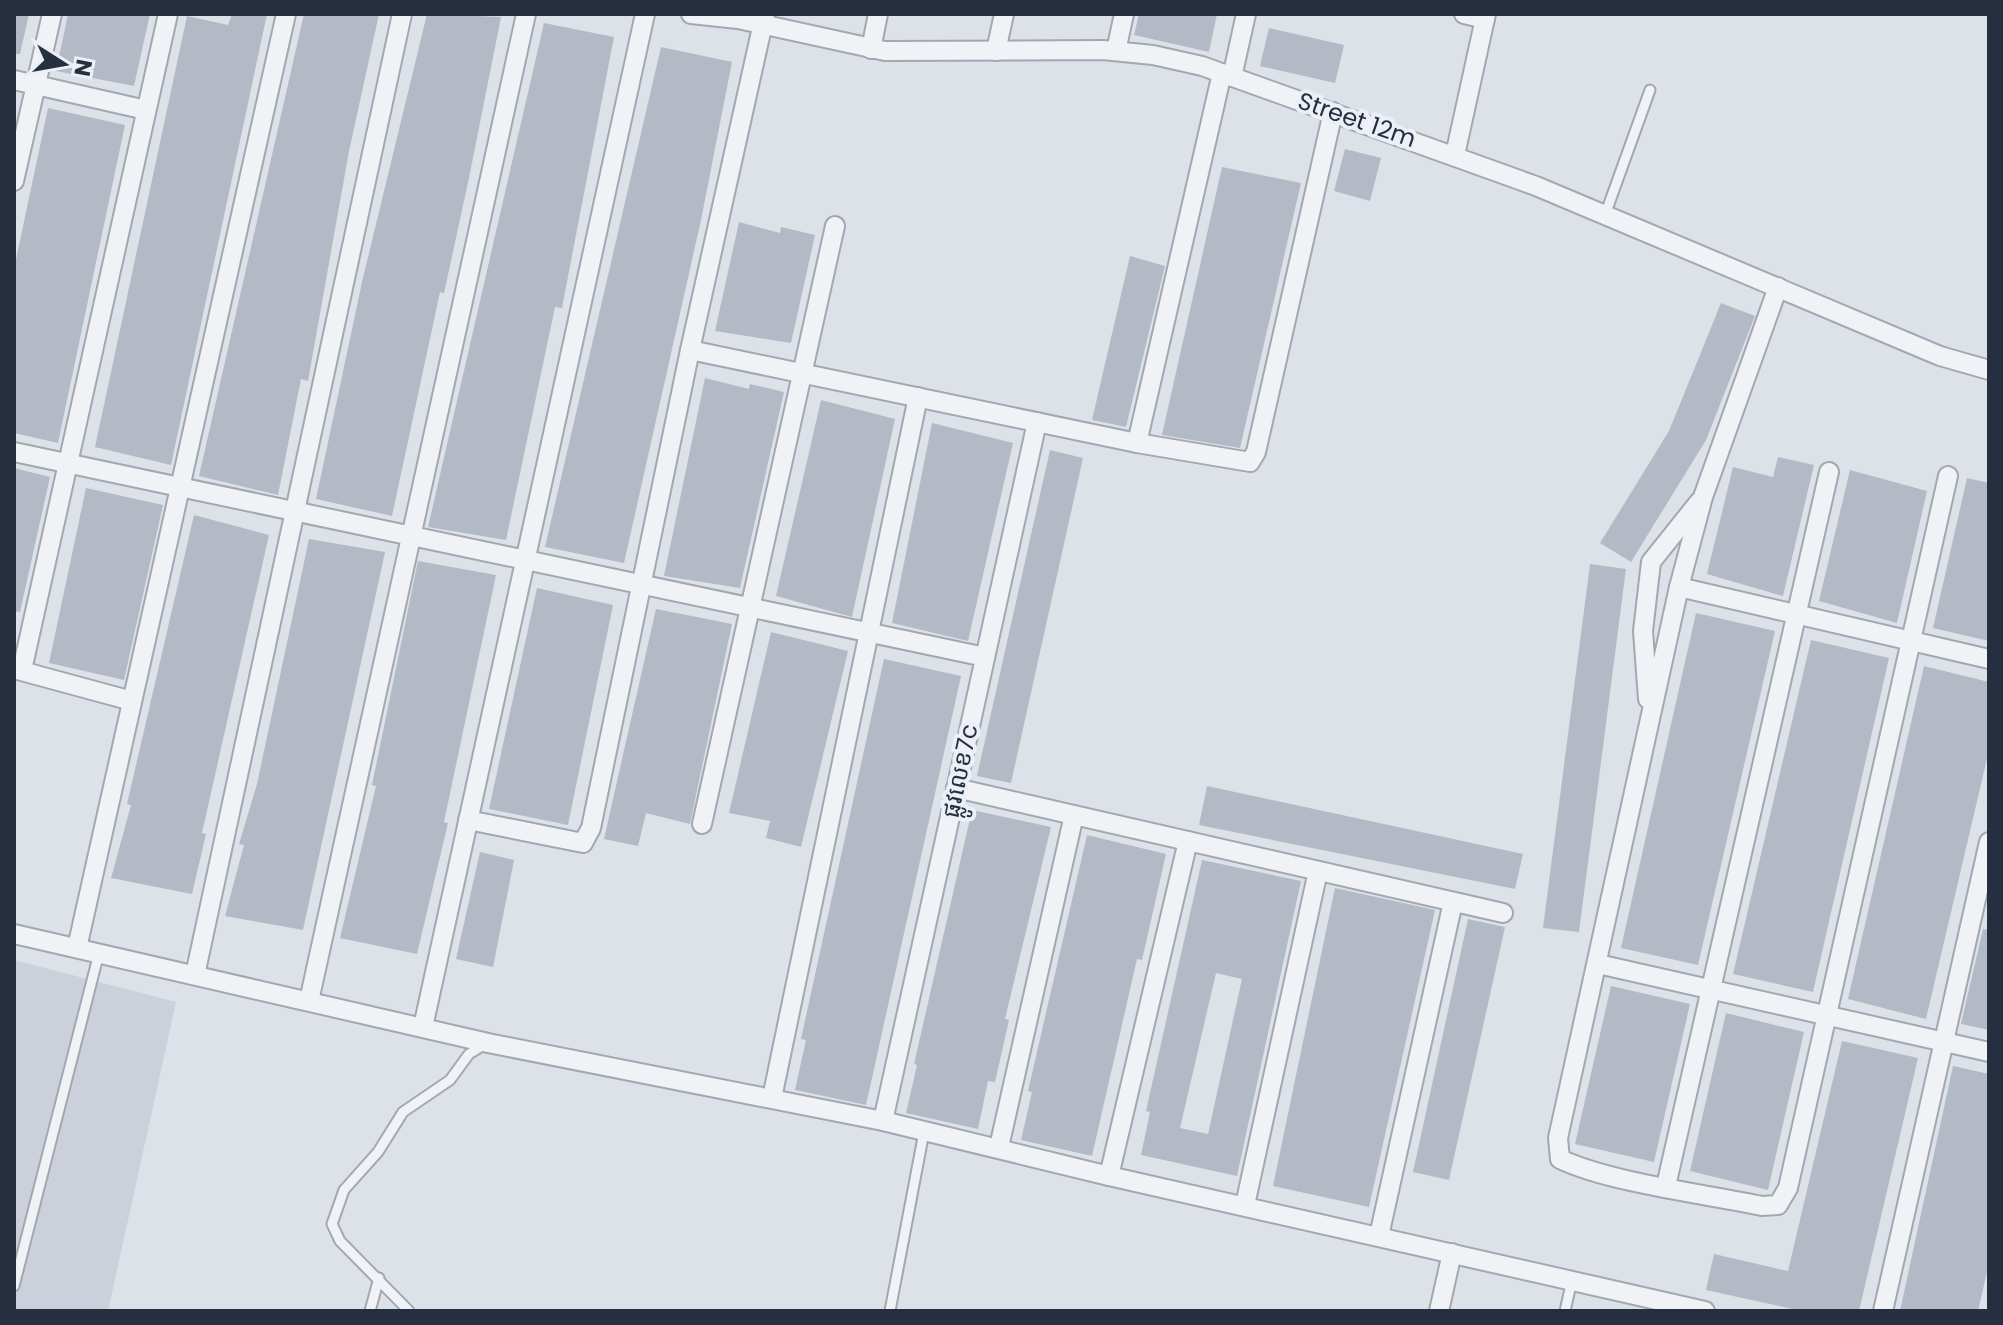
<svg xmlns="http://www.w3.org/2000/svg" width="2003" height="1325" viewBox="0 0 2003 1325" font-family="Poppins,'Noto Sans Khmer',sans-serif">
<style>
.built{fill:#cbd0da}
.building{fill:#b4bac5;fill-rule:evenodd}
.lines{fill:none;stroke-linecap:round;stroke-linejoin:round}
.lane-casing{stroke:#a2a8b2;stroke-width:13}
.street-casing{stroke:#a2a8b2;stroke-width:22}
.lane{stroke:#f0f2f6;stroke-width:9}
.street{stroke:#f0f2f6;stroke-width:18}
.labels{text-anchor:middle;stroke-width:8;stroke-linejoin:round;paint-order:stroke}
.street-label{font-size:24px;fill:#252f40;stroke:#ecf0f6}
</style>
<rect width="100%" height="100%" fill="#dde1e8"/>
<polygon class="built" points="14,960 176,1002 108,1311 14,1311"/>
<g class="building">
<polygon points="14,14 29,14 20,54 14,54"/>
<polygon points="68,14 150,14 134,86 56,71"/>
<polygon points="232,14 267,14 171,465 95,447 187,16 228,25"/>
<polygon points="304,14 379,14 349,151 308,381 301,379 278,495 199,476"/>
<polygon points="427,14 501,17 469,178 444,293 440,292 392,516 316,499 362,282"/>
<polygon points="1139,14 1217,14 1209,52 1134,35"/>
<polygon points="544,23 614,37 562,308 555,307 506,540 428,527"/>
<polygon points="1269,28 1344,45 1335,83 1260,66"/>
<polygon points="661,47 732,62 701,220 624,563 545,547"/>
<polygon points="48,108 125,125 58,443 14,433 14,269"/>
<polygon points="1345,149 1381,158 1370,201 1334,191"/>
<polygon points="1222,167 1301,183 1240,448 1162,435"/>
<polygon points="739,222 780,233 781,227 815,235 791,343 715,331"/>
<polygon points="1130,256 1165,266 1126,427 1092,420"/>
<polygon points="1721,303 1755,316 1706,440 1631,562 1600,543 1669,431"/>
<polygon points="705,378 749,389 750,384 784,392 740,588 664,576"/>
<polygon points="821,400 895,419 852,617 776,596"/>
<polygon points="932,423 1013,443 968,641 892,623"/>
<polygon points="1050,450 1083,458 1011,783 977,776"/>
<polygon points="1778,457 1814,465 1783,596 1707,574 1733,467 1773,477"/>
<polygon points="14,468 50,477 20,612 14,611"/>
<polygon points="1850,470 1927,491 1897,623 1819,601"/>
<polygon points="1967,478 1989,483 1989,641 1933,628"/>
<polygon points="86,488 163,505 124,680 49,663"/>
<polygon points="194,515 269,535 202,833 206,834 192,894 111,878 131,805 127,804"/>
<polygon points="309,539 385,552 303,930 225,916 244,845 239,844 257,784"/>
<polygon points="418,561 496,575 444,822 448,823 417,954 340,938 376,786 372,785"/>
<polygon points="1590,564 1626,569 1579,932 1543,928"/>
<polygon points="537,588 613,605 568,825 489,809"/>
<polygon points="656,609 732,624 690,824 646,813 638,846 604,839"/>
<polygon points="1696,613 1775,631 1698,965 1621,948"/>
<polygon points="771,632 848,651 801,847 766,838 770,821 729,813"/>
<polygon points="1811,640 1889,658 1813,992 1733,974"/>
<polygon points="884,659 961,676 866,1105 795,1090 806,1040 801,1039"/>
<polygon points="1924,666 1989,682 1989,750 1926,1019 1848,999"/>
<polygon points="1207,786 1523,854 1515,889 1199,825"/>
<polygon points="972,810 1051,827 1005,1019 1009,1020 995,1082 988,1081 978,1129 906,1113 917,1065 914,1064"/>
<polygon points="1087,835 1166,854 1142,960 1137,959 1092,1156 1021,1140 1032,1092 1028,1091"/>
<polygon points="480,852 514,860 493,967 456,959"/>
<path d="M 1202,860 L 1301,881 L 1237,1176 L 1141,1155 L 1150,1112 L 1146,1111 ZM 1216,973 L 1242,979 L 1208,1134 L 1180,1128 Z"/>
<polygon points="1335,888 1435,910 1369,1207 1273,1186"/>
<polygon points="1468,919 1505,927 1449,1180 1413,1172"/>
<polygon points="1983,929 1989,930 1989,1030 1961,1024"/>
<polygon points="1611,986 1690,1004 1654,1162 1575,1144"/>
<polygon points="1726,1013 1804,1032 1768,1190 1690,1171"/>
<polygon points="1842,1041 1918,1058 1859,1311 1802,1311 1706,1290 1714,1254 1788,1271"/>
<polygon points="1953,1066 1989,1074 1989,1263 1978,1311 1900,1311"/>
</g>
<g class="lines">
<defs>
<g id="lane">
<polyline points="1605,215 1650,90"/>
<polyline points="14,1286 99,953"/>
<polyline points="370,1311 379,1278"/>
<polyline points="409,1311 340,1241 332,1224 344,1190 378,1152 403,1112 450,1080 469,1054 487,1043"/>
<polyline points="890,1311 924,1132"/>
<polyline points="1565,1311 1572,1280"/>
</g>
<g id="street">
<polyline points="691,14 738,19 885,51 1103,50 1153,55 1202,66 1536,186 1940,356 1989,370"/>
<polyline points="1464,14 1485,19"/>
<polyline points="871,49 878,14"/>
<polyline points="996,51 1004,14"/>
<polyline points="1116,51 1124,14"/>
<polyline points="1232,77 1246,14"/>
<polyline points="14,80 146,110"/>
<polyline points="1455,155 1486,14"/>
<polyline points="14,181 52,14"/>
<path d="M 1778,287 L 1703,497 L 1679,587 L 1558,1138 L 1560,1159 C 1611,1183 1705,1194 1762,1206 L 1778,1205 L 1788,1188 L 1948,476"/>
<polyline points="690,350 1137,443 1222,73"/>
<polyline points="1137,443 1250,462 1256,452 1333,112"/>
<polyline points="14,452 985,657"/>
<polyline points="1679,587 1989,659"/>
<polyline points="14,669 132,701"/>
<polyline points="22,670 168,14"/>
<polyline points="1648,699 1643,631 1651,562 1699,502"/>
<polyline points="956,788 1503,913"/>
<polyline points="468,820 583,843 591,828 690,350 765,14"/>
<polyline points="702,824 835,226"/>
<polyline points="14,934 488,1043 883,1121 1109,1176 1705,1311"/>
<polyline points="77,948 286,14"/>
<polyline points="1598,964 1989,1052"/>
<polyline points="195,975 402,14"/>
<polyline points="309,1001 526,14"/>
<polyline points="423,1027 645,14"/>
<polyline points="772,1098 918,397"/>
<polyline points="883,1121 1037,422"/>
<polyline points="999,1147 1074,815"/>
<polyline points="1109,1176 1188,841"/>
<polyline points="1666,1186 1829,472"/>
<polyline points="1245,1205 1318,871"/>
<polyline points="1379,1236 1453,902"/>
<polyline points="1439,1311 1452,1253"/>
<polyline points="1883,1311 1989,842"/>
</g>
</defs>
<use href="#lane" class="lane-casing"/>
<use href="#street" class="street-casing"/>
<use href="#lane" class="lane"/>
<use href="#street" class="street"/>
</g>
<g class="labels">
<g class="street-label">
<text transform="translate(1357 120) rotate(19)" y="8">Street 12m</text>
<text transform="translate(960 771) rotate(-78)" y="8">ផ្លូវលេខ7c</text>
</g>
</g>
<rect width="2003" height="1325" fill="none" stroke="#252f40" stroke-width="32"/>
<g transform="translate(64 64) rotate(101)" stroke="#ecf0f6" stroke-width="6" paint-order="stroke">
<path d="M0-6L14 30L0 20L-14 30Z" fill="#252f40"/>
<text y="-12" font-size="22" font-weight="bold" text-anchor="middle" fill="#252f40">N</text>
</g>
</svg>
